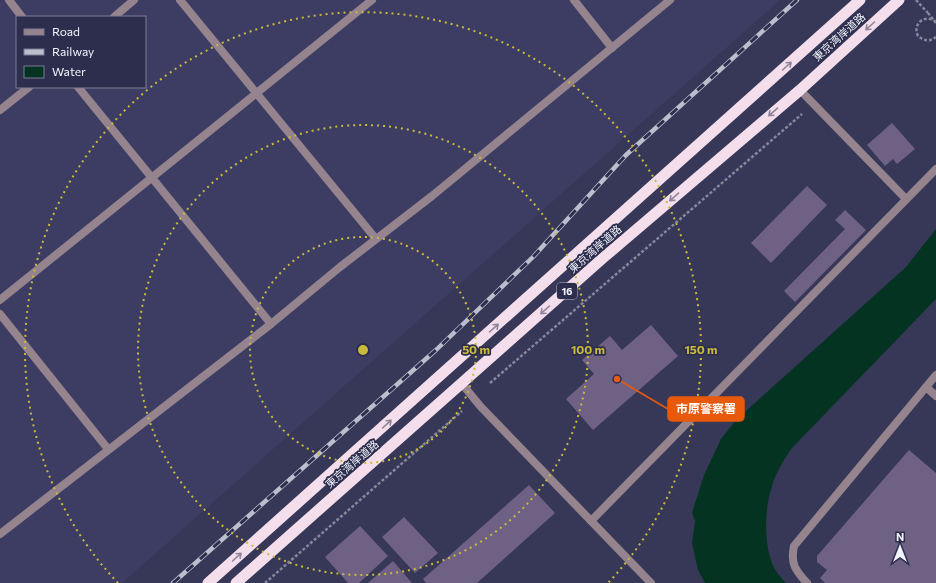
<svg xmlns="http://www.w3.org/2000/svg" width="936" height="583" viewBox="0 0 936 583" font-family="Commissioner,'Noto Sans JP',sans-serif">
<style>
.built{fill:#3d3d64;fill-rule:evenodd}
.water{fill:#053321}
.building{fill:#6e6184}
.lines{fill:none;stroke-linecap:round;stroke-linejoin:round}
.path{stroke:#86879d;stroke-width:2.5;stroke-dasharray:3 2;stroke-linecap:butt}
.service{stroke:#95848e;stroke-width:8}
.minor{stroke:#95848e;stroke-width:8}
.tertiary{stroke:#95848e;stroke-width:8}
.trunk{stroke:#f4deeb;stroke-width:11}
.rail-casing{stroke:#bcbdcd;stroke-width:4.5}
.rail{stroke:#2d2e4d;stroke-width:3;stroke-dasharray:9;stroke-linecap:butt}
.path-bridge{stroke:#86879d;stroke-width:2.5;stroke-dasharray:3 2;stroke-linecap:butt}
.oneway{stroke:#90869c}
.ring{fill:none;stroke:#caba3a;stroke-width:2;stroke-dasharray:2 4}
.labels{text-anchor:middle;stroke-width:3.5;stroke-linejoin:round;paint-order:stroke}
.shield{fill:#2d2e4d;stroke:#b7b8c8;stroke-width:1}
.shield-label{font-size:10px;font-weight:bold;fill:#f2f3fc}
.street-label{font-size:11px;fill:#f2f3fc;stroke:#2d2e4d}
.centre{fill:#caba3a;stroke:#2d2e4d;stroke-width:2}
.ring-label{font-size:12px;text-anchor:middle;font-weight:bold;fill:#caba3a;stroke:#2d2e4d;stroke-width:3.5;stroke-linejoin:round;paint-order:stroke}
.leader{fill:none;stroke:#e8590c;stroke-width:1.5}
.callout-dot{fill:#e8590c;stroke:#2d2e4d;stroke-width:1.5}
.callout{fill:#e8590c;stroke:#e8590c;stroke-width:1.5}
.callout-label{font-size:12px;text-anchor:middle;font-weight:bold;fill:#fff}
</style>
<rect width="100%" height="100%" fill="#373858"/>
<path class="built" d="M 0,0 L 780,0 L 122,583 L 0,583 ZM 17,17 L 145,17 L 145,87 L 17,87 Z"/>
<path class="water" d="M 936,229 L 936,299 L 792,448 C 784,460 776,472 772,486 C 764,510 763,549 776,571 C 779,576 783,579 786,583 L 705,583 L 698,570 L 692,543 L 695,521 L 692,513 L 704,475 L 721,439 L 736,420 L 906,267 Z"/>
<g class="building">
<polygon points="892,123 915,149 897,164 893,159 885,166 867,145"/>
<polygon points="807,186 827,205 771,263 751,243"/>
<polygon points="845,210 866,230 795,302 784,291 845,229 835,220"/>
<polygon points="651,325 678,356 593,430 566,399 594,374 582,360 610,336 622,350"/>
<polygon points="909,450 936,473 936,583 825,583 820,578 827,570 817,562 817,556"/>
<polygon points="529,485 555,513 477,583 426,583 423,579"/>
<polygon points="404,517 438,553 415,573 382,537"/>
<polygon points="360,526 388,556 359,583 348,583 325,557"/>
<polygon points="393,561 412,583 368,583"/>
</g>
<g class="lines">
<g class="path">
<polyline points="916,0 928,13"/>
<path d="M 936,22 C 925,13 912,24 918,36 C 924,41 930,42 936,37"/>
<polyline points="490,383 802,114"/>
<polyline points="265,583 462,411"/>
</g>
<g class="service">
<polyline points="9,0 22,17"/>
<polyline points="180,0 376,239"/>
<polyline points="574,0 612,48"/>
<polyline points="114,17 134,0"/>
<polyline points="78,87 271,324"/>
<polyline points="0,110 29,87"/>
<polyline points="0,300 372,0"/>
<polyline points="0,314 108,449"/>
<polyline points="0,534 271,324 340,267 432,196 670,0"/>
</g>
<g class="minor">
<polyline points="800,90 906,199"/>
<polyline points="926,387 936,396"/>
<path d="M 807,583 C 796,571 790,564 794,546 L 936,375"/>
</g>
<g class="tertiary">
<polyline points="462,384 481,407 651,583"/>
<polyline points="591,521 936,169"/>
</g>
<g class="trunk">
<polyline points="208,583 860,0"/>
<polyline points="236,583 603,258 800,90 899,0"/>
</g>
<defs>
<polyline id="rail" points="173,583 436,350 533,257 626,155 797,0"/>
</defs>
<use href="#rail" class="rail-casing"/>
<use href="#rail" class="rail"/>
<polyline class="path-bridge" points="928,13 936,23"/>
</g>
<defs><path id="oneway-shaft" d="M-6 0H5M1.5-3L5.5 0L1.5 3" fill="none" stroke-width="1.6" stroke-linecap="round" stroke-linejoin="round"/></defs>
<g class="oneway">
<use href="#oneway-shaft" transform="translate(870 26) rotate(138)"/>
<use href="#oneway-shaft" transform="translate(787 66) rotate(-42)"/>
<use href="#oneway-shaft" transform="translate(773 112) rotate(139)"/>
<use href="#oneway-shaft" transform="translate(674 197) rotate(139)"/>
<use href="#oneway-shaft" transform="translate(545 310) rotate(138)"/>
<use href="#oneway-shaft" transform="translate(494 328) rotate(-42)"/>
<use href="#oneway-shaft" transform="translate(387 424) rotate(-42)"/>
<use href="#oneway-shaft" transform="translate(237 557) rotate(-42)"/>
</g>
<g class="ring">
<circle cx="363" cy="350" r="113"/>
<circle cx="363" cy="350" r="225"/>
<path d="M118 583A338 338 0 1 1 608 583"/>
</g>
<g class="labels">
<rect class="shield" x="557" y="283" width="20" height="16" rx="3"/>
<g class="shield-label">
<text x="567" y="295">16</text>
</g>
<g class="street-label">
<text transform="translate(839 37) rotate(-42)" y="4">東京湾岸道路</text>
<text transform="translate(595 249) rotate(-41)" y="4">東京湾岸道路</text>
<text transform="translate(352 464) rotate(-41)" y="4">東京湾岸道路</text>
</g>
</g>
<circle cx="363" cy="350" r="6" class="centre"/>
<g class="ring-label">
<text x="476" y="354">50 m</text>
<text x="588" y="354">100 m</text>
<text x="701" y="354">150 m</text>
</g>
<path class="leader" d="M617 379L668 409"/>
<circle class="callout-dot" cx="617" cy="379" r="4"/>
<rect class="callout" x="668" y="397" width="76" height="24" rx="4"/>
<g class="callout-label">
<text x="706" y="413">市原警察署</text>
</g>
<rect x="16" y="16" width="130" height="72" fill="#2d2e4d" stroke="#7c7d93"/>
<rect x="24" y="29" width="20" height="6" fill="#95848e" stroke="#7c7d93"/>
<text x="52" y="36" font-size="12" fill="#f2f3fc">Road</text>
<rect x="24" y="49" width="20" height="6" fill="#bcbdcd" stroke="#7c7d93"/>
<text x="52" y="56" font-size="12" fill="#f2f3fc">Railway</text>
<rect x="24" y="66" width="20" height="12" fill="#053321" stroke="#7c7d93"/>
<text x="52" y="76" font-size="12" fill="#f2f3fc">Water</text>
<g transform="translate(900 547)" stroke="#2d2e4d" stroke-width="3" paint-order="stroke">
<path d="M0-3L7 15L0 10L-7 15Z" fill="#f2f3fc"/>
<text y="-6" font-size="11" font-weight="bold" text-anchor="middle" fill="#f2f3fc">N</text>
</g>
</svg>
